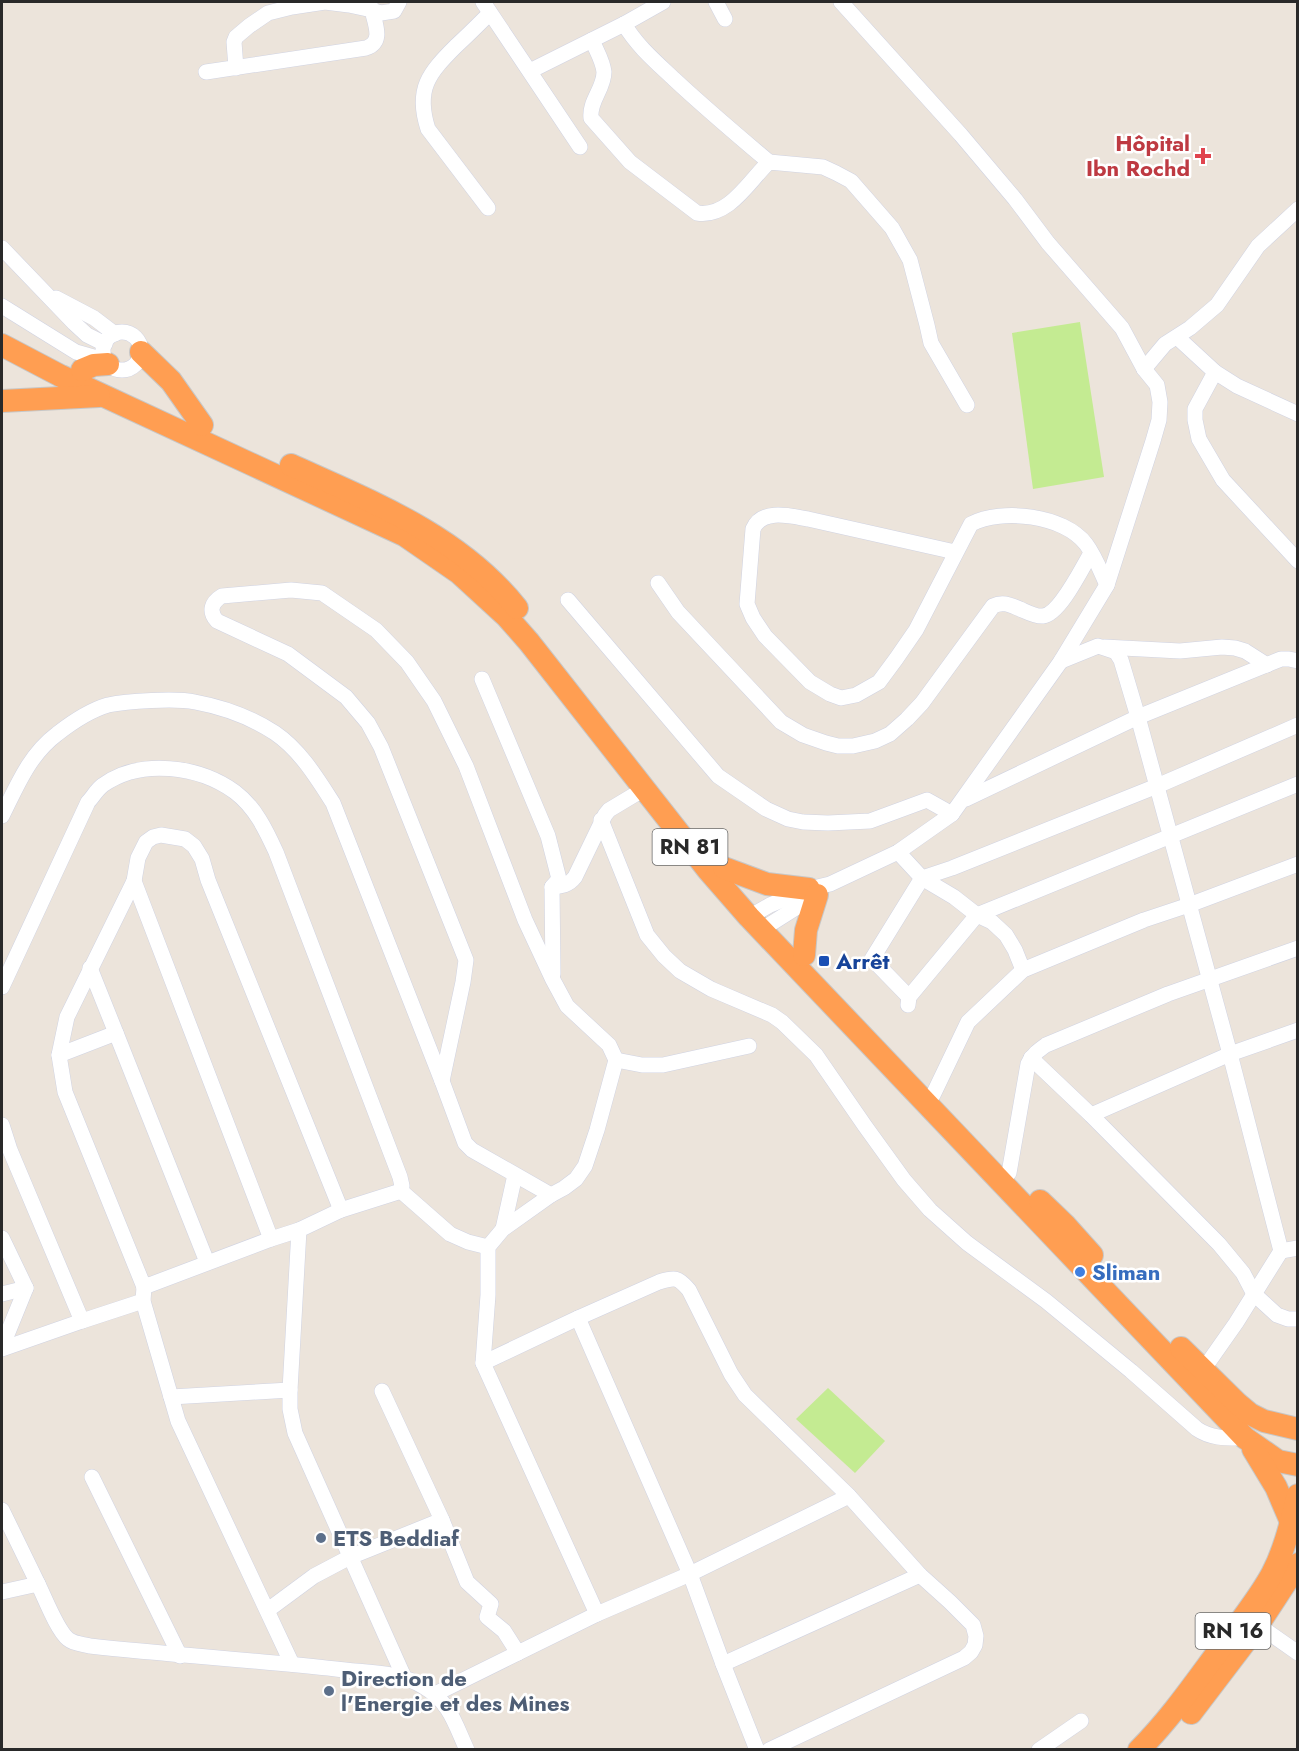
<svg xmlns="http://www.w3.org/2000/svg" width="1299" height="1751" viewBox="0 0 1299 1751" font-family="Jost,sans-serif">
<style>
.pitch{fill:#c4eb92}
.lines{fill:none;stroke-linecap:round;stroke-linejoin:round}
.minor-casing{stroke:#d0d3e2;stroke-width:16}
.highway-casing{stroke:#c7c7c7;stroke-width:24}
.minor{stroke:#fff;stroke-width:15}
.highway{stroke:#ff9e52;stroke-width:22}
.health-dot{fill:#e0444e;stroke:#fff;stroke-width:2}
.transit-dot{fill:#1a4fb4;stroke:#fff;stroke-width:2}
.shop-dot{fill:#3f7fe0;stroke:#fff;stroke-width:2}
.service-dot{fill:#5c6f8a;stroke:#fff;stroke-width:2}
.labels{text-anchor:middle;stroke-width:5;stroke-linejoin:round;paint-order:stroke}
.shield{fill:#fff;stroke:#696969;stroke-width:1.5}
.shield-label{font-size:21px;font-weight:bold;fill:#292929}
.health-label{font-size:22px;font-weight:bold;fill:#be3a42;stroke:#fff;text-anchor:end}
.transit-label{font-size:22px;font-weight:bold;fill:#164399;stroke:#fff;text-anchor:start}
.shop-label{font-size:22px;font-weight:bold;fill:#366cbe;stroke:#fff;text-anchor:start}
.service-label{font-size:22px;font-weight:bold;fill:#4e5e75;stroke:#fff;text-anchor:start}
</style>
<rect width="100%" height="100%" fill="#ece4db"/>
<g class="pitch">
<polygon points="1080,322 1104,477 1033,489 1012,333"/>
<polygon points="828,1388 885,1441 855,1473 796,1419"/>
</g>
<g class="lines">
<defs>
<g id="minor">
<polyline points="369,2 372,10 381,13 394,11 399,2"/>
<polyline points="483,2 580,147"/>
<polyline points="716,2 725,19"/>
<path d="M 624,24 C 637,46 656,62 674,79 C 705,108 737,135 769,162"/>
<path d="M 592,40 C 596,50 603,61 604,72 C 604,89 589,101 591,118 L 630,162 L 697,213 C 729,218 749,181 769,162 L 823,167 L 836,173 L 851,181 L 892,228 L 910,260 L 927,325 L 931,343 L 967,405"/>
<polyline points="530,71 624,24 663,2"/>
<path d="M 206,72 L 366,48 C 384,42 375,24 372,10 L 349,5 L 325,2 L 292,7 L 268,13 L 249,26 L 236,37 L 234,42 L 236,68"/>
<path d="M 488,208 L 428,129 C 415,89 429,73 456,46 C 468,35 479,24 490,13"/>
<polyline points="2,248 74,323 87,335 105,344"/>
<polyline points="56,298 94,318 115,334"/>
<polyline points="2,306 76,352 104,360"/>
<circle cx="122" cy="351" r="19"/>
<polyline points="1177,337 1215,372 1237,386 1298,414"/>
<polyline points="1144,369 1165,344 1190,328 1217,305 1258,246 1298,209"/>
<polyline points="1215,372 1195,409 1195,420 1199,439 1223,480 1298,561"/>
<path d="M 955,552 L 808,519 C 791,516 762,508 753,529 L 747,604 L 753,618 L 765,636 L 810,682 L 830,694 L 841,698 L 856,695 L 879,682 L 896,659 L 916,630 L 971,524 C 1002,508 1064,515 1086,544 C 1095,556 1101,572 1107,585"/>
<path d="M 658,583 L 678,612 L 781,722 L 803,735 L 826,743 L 838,746 L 853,746 L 875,741 L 890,734 L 907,719 L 922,703 L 993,606 C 1003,601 1010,605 1020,609 C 1027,612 1036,617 1043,616 C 1060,614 1082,568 1091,553"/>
<polyline points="568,600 718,776 766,809 788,819 803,822 828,823 870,821 927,800 952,814"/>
<polyline points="1104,647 1180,651 1222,647 1235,648 1245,651 1267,665"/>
<polyline points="1061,661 1098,646 1116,652 1121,660 1138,717 1230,1054 1281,1251 1236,1323 1203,1370"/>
<polyline points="482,679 548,836 559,879 552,887 553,974"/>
<polyline points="966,799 1138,717 1281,659 1289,659 1298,661"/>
<path d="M 2,816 C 17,786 29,755 57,734 C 71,723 91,710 108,705 C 127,701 176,698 195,702 C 222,707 252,718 275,733 C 300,750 317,778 333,803 L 442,1081 L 465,1143 L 472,1150 L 551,1195"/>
<path d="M 601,820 L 647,935 L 664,956 L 680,971 L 711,989 L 772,1015 L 782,1022 L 816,1055 L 865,1126 L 904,1180 L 930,1210 L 967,1243 L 1046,1301 L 1131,1371 L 1197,1429 C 1212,1439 1227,1438 1245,1438"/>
<polyline points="898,852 922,878 954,897 977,915 992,922 1006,935 1015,950 1023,970"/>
<polyline points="134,881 271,1239 299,1230"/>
<path d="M 552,887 C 562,886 569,885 575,877 L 605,815 L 609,810 L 644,789"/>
<polyline points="749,917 770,905 809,889 830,884 898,852 952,814 1061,661 1107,585 1153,441 1159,420 1160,402 1157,385 1144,369 1122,328 1048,243 1015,199 961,135 841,2"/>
<polyline points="761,930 818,894"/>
<polyline points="90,968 116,1033"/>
<path d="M 2,987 L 88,802 C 93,797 97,789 103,785 C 141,758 199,766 235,792 C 255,807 266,830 276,852 L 400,1177 L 402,1186 L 401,1191"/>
<polyline points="909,997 872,959 922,878 952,868 1157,786 1298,725"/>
<polyline points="908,1005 909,997 977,915 1298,784"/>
<polyline points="59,1055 116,1033 207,1262"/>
<polyline points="1031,1058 1091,1115 1219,1244 1243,1273 1254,1294 1277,1315 1288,1319 1298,1319"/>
<polyline points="616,1060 642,1065 663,1065 749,1046"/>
<path d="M 442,1081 L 463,982 L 466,960 L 381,747 L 368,723 L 346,697 L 288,654 L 217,621 C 208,611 212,602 222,596 L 291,590 L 322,593 L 376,630 L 407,662 L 434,701 L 466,766 L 525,920 L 553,980 L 567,1006 L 609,1045 L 616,1060 L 597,1130 L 585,1166 L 576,1179 L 564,1188 L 551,1195 L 503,1229 L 488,1247 L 488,1295 L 483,1363 L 597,1614 L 690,1574 L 849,1496"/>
<polyline points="933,1095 968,1022 1023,970 1144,920 1189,905 1298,864"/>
<polyline points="1091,1115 1230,1054 1298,1030"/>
<polyline points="2,1125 10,1150 82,1321 2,1349"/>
<path d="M 1009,1173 L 1028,1064 C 1032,1055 1039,1050 1046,1045 L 1168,994 L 1298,948"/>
<polyline points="503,1229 515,1175"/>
<polyline points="2,1238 26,1288 2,1347"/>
<polyline points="271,1239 144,1287 65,1092 59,1055 67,1017 134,881 138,858 146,842 153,837 161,835 185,839 194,846 202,859 208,880 341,1210"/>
<polyline points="1281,1251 1298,1248"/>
<polyline points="144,1287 143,1301 178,1421 292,1664"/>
<polyline points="2,1294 26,1288"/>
<polyline points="578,1318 690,1574 723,1664 757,1750"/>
<polyline points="82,1321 143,1301"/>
<path d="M 483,1363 L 578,1318 L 659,1282 C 675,1277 678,1277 689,1290 L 731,1374 L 745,1395 L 849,1496 L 920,1575 L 950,1602 L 973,1625 L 976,1636 L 975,1645 L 971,1652 L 964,1658 L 769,1750"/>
<polyline points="382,1391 442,1520 467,1582 491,1604 487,1617 504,1631 518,1653"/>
<polyline points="171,1397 290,1390"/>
<polyline points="92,1477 180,1656"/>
<polyline points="2,1510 38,1584"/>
<path d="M 2,1592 L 38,1584 C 45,1598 57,1630 68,1639 C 74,1644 83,1644 90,1646 C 172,1655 254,1660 336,1669 C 364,1673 399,1671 424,1687 C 450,1702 455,1724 467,1750"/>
<polyline points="268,1610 314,1576 350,1557 442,1520"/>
<polyline points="1258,1625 1298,1653"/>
<polyline points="723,1664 920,1575"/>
<polyline points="404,1677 295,1433 290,1409 290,1390 299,1230 341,1210 401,1191 450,1234 468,1242 488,1247"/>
<polyline points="435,1694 597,1614"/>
<polyline points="1039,1750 1081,1721"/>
</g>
<g id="highway">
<polyline points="2,345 61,376 404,535 459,573 507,617 529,642 708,870 749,917 1245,1438 1278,1461 1298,1465"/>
<polyline points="141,352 171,381 202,425"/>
<polyline points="82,370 94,365 108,364"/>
<polyline points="2,401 99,396"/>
<path d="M 291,465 C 373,502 460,536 517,608"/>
<polyline points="724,868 767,884 809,889"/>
<polyline points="804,955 806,930 817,895"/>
<polyline points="1040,1201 1066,1226 1092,1255"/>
<polyline points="1181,1348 1238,1404 1250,1414 1264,1421 1298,1429"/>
<polyline points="1253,1449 1276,1487 1291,1522"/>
<polyline points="1191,1713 1258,1625 1298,1564"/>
<path d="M 1139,1750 C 1170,1719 1194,1684 1220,1649 C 1237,1625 1258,1600 1272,1574 C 1285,1549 1291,1522 1298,1495"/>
</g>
</defs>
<use href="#minor" class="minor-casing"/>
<use href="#highway" class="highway-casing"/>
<use href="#minor" class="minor"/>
<use href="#highway" class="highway"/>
</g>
<path class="health-dot" d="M1200 147h6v6h6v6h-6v6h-6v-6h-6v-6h6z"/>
<rect class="transit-dot" x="818" y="955" width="12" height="12" rx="3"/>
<circle class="shop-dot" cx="1080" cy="1272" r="6"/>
<g class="service-dot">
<circle cx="321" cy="1538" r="6"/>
<circle cx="329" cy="1691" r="6"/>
</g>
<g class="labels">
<g class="shield">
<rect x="652.5" y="829" width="75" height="36" rx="4.5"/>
<rect x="1195.5" y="1613" width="75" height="36" rx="4.5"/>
</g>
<g class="shield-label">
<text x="690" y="854">RN 81</text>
<text x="1233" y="1638">RN 16</text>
</g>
<g class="health-label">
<text x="1190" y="151">Hôpital<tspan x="1190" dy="25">Ibn Rochd</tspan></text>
</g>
<g class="transit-label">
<text x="836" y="969">Arrêt</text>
</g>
<g class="shop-label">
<text x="1092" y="1280">Sliman</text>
</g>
<g class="service-label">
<text x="333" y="1546">ETS Beddiaf</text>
<text x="341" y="1686">Direction de<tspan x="341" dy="25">l'Energie et des Mines</tspan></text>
</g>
</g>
<rect width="1299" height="1751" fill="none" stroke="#292929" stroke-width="6"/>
</svg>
